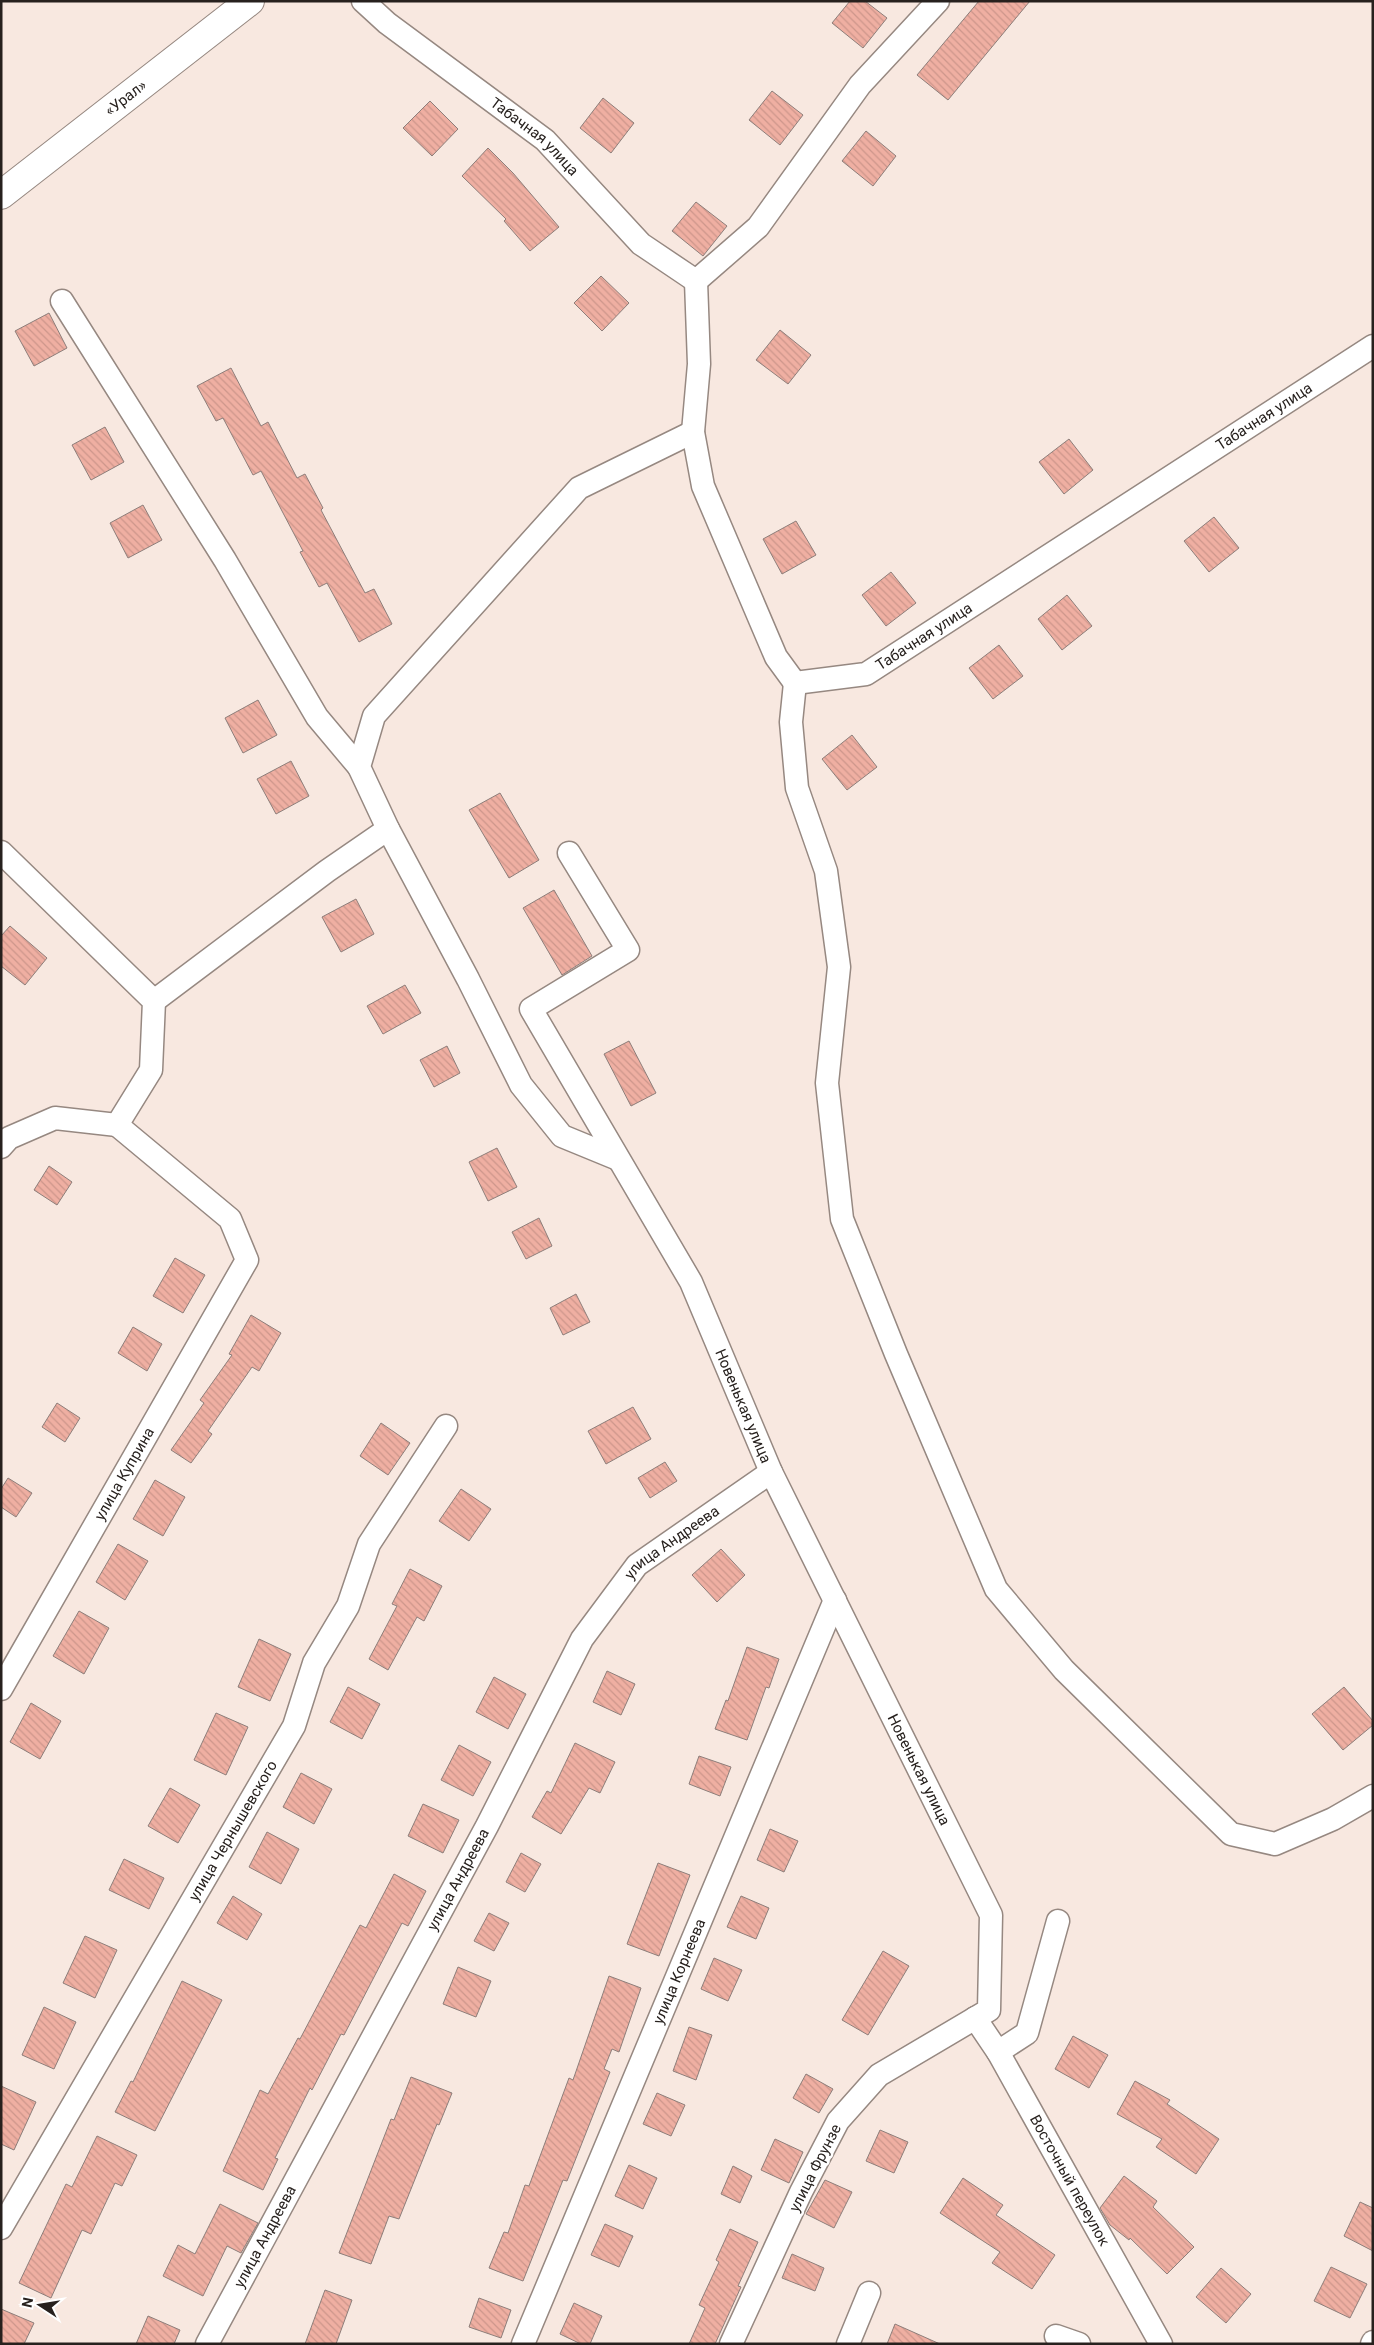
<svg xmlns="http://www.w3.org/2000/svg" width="1374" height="2345" viewBox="0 0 1374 2345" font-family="Roboto,sans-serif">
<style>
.building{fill:url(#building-back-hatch);stroke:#8d7e7a}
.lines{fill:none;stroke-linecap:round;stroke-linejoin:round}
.minor-casing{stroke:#968881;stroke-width:25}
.highway-casing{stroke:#968881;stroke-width:30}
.minor{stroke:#fff;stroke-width:22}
.highway{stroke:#fff;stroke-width:28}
.labels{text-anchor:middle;stroke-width:5;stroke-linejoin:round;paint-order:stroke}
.street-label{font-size:15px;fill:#27211e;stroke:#fff}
</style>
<defs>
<pattern id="building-back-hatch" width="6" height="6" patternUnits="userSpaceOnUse" patternTransform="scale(1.25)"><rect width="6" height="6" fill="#efafa2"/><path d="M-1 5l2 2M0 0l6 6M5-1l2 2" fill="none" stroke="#cd968b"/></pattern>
</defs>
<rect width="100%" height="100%" fill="#f8e8e0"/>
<g class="building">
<polygon points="850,1 865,1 887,18 863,48 832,23"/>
<polygon points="979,1 1030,1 948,100 917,75"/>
<polygon points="772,91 803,115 780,145 749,120"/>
<polygon points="603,98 634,123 611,153 580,128"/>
<polygon points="430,101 458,129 432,156 403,128"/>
<polygon points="866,131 896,156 873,186 842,161"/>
<polygon points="488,148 513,173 559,227 530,251 504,221 506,219 462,176"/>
<polygon points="696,202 727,226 703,256 672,231"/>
<polygon points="601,276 629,303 602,331 574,303"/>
<polygon points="49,313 67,348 34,366 15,331"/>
<polygon points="780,330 811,355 788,384 756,360"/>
<polygon points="231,368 261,426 268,422 297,478 305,474 323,508 321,510 365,593 374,589 392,624 359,642 327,583 319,587 300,552 303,551 261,471 253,475 223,418 216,421 197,386"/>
<polygon points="105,427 124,462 91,480 72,445"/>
<polygon points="1069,439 1093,470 1064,494 1039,462"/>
<polygon points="143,505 162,540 128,558 110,523"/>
<polygon points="1214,517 1239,548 1209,572 1184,541"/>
<polygon points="796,521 816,555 782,574 763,539"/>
<polygon points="891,572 916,603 886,626 862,595"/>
<polygon points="1067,595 1092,626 1062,650 1038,619"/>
<polygon points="999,645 1023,676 993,699 969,668"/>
<polygon points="258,700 277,735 243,753 225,718"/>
<polygon points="852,735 877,767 847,790 822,759"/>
<polygon points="291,761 309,796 276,814 257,779"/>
<polygon points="500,793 539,860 509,878 469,810"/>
<polygon points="554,890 592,956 562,975 523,908"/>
<polygon points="356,899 374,934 341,952 322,917"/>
<polygon points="10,926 47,958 25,985 1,966 1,936"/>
<polygon points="405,985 421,1013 383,1034 367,1006"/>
<polygon points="629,1041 656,1093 631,1106 604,1054"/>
<polygon points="447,1046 460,1073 434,1087 420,1060"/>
<polygon points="497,1148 517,1187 488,1201 469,1162"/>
<polygon points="49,1166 72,1182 57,1205 34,1190"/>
<polygon points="539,1218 552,1246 526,1259 512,1232"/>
<polygon points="175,1258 205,1275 183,1313 153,1296"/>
<polygon points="576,1294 590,1322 563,1335 550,1308"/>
<polygon points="251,1315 281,1333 259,1371 252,1367 208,1431 212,1434 191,1463 171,1450 204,1403 200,1400 232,1355 229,1354"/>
<polygon points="133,1327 162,1344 147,1371 118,1353"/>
<polygon points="57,1403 80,1418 65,1442 42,1427"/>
<polygon points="633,1407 651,1439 606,1464 588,1431"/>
<polygon points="381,1423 410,1443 388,1475 360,1456"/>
<polygon points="665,1462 677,1481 650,1498 638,1478"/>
<polygon points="8,1478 32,1493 16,1517 1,1507 1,1489"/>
<polygon points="155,1480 185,1497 163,1536 133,1519"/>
<polygon points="461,1489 491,1509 469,1541 439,1521"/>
<polygon points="118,1544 148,1561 125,1600 96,1582"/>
<polygon points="721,1549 745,1575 717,1602 692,1575"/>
<polygon points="410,1569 442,1586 424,1621 417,1617 388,1670 369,1659 397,1606 392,1604"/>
<polygon points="79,1611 109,1628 84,1674 53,1656"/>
<polygon points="259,1639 291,1654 270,1701 238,1687"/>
<polygon points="747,1647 779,1659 769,1688 766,1687 747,1740 715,1729 726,1700 728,1701"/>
<polygon points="607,1671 635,1684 621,1715 593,1702"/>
<polygon points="494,1677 526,1694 508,1729 476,1712"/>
<polygon points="348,1687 380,1704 362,1739 330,1722"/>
<polygon points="1344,1687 1373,1721 1373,1725 1343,1750 1312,1714"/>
<polygon points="31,1703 61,1721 40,1759 10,1742"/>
<polygon points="216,1713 248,1727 226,1775 194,1760"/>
<polygon points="575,1743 615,1762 600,1793 589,1788 561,1834 532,1817 547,1791 551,1793"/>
<polygon points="459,1745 491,1762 473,1796 441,1780"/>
<polygon points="699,1756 731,1767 720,1796 689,1784"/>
<polygon points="301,1773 332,1789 314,1824 283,1807"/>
<polygon points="170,1788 200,1805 178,1843 148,1826"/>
<polygon points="423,1804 459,1820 443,1853 408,1836"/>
<polygon points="770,1829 798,1841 784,1872 757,1860"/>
<polygon points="267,1832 299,1849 281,1884 249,1867"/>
<polygon points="521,1853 541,1864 525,1892 506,1882"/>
<polygon points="124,1859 164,1878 149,1909 109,1890"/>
<polygon points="658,1863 690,1875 659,1956 627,1944"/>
<polygon points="394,1874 426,1891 408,1926 402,1923 344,2035 341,2034 312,2090 310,2088 275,2158 278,2159 263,2190 223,2171 260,2090 268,2094 298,2038 300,2039 360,1925 366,1928"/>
<polygon points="233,1896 262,1914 247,1940 217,1923"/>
<polygon points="741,1896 769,1908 756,1939 727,1927"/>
<polygon points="489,1913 509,1923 494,1951 474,1941"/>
<polygon points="85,1936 117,1950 95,1998 63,1983"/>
<polygon points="883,1951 909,1966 868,2035 842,2020"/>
<polygon points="714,1958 742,1970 728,2001 701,1989"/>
<polygon points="458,1967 491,1981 476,2017 443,2004"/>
<polygon points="609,1976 641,1988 619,2052 612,2049 604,2069 610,2072 567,2181 563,2180 523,2281 489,2268 504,2232 508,2233 525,2185 529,2186 569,2078 573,2080"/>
<polygon points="182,1981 222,2000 155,2131 115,2112 131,2081 133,2082"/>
<polygon points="44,2007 76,2022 54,2069 22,2055"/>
<polygon points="689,2027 712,2035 696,2080 673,2071"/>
<polygon points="1073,2036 1108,2055 1089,2088 1055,2069"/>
<polygon points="806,2074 833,2089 819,2113 793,2098"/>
<polygon points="411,2077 452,2093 439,2125 437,2124 399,2219 389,2216 371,2264 339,2253 391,2119 394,2120"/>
<polygon points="1135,2081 1170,2100 1167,2104 1219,2139 1196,2174 1156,2147 1162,2139 1117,2114"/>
<polygon points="1,2086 36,2102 14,2150 1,2144"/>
<polygon points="657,2093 685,2105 671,2136 643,2124"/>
<polygon points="880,2130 908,2142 894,2173 866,2161"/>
<polygon points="97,2136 137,2155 122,2186 115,2183 91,2234 82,2230 51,2298 19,2283 66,2184 72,2187"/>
<polygon points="775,2139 803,2152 789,2183 761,2170"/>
<polygon points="629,2165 657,2178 643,2209 615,2196"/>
<polygon points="733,2166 752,2176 740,2203 721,2194"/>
<polygon points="1124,2176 1157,2201 1153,2207 1194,2247 1167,2274 1130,2238 1129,2240 1110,2225 1100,2208"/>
<polygon points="963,2178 1003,2205 996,2215 1055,2255 1032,2289 992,2263 1000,2252 940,2213"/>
<polygon points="825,2180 852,2192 834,2228 806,2214"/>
<polygon points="1360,2202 1373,2208 1373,2251 1344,2236"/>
<polygon points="220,2204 258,2223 241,2253 227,2246 203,2296 163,2276 178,2245 195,2254"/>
<polygon points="605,2224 633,2236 619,2267 591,2255"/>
<polygon points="730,2229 758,2242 738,2286 741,2287 715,2344 689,2344 705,2308 699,2305 719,2262 716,2260"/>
<polygon points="792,2254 824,2268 815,2291 782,2278"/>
<polygon points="1331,2267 1367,2284 1350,2318 1314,2301"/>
<polygon points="1221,2268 1251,2294 1226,2323 1196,2297"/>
<polygon points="325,2290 352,2300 336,2344 305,2344"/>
<polygon points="479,2298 511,2310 501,2338 469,2327"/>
<polygon points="574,2303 602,2316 590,2344 581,2344 560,2334"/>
<polygon points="1,2309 34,2323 24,2344 1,2344"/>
<polygon points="148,2316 180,2330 174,2344 136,2344"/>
<polygon points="895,2324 940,2344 887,2344"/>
</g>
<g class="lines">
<defs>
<g id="minor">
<path id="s1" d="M 363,1 L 387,23 L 545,140 L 641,244 L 696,281 L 758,227 L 860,85 L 938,1"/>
<path id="s2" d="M 696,281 L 699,364 L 693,432 L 703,486 L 776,657 L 795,683 L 866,674 L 1373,346"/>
<polyline points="62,301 225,560 317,717 359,767"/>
<polyline points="795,683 791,722 797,788 826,871 839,967 827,1083 842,1219 896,1354 996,1589 1064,1670 1231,1834 1275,1844 1333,1819 1373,1796"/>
<polyline points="1,852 154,1001 151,1070 117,1125"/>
<path id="s3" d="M 569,853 L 628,950 L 531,1009 L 691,1282 L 771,1472 L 991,1915 L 989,2010 L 879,2075 L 838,2121 L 801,2192 L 731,2344"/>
<polyline points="154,1001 327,871 388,829"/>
<polyline points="1,1147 9,1138 55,1118 117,1125"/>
<polyline points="618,1159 562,1136 521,1085 468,979 388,829 359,767 374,716 579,488 693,432"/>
<path id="s4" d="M 1,1689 L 247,1260 L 230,1219 L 117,1125"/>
<path id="s5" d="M 975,2018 L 998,2052 L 1161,2344"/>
<polyline points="998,2052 1027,2033 1058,1921"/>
<path id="s6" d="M 1,2228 L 294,1726 L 314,1663 L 348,1606 L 369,1544 L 446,1426"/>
<polyline points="1056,2336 1079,2344"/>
<path id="s7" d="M 207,2344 L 487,1826 L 582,1639 L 637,1565 L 771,1472"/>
<path id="s8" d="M 523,2344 L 835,1600"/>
<polyline points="848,2344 869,2293"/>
<polyline points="1372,2344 1373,2342"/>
</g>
<g id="highway">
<path id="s9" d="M 1,195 L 250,1"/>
</g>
</defs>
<use href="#minor" class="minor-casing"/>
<use href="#highway" class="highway-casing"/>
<use href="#minor" class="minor"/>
<use href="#highway" class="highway"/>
</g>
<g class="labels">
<g class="street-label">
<text dy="5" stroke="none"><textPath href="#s9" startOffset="158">«Урал»</textPath></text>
<text dy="5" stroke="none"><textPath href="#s1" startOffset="219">Табачная улица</textPath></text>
<text dy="5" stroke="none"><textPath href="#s2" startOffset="970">Табачная улица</textPath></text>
<text dy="5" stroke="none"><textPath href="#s2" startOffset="565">Табачная улица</textPath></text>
<text dy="5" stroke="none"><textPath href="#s3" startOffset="678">Новенькая улица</textPath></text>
<text dy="5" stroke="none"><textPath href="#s4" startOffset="248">улица Куприна</textPath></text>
<text dy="5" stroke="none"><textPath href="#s7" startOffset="932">улица Андреева</textPath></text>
<text dy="5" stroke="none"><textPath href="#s3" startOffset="1082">Новенькая улица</textPath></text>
<text dy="5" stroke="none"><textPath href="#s6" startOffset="460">улица Чернышевского</textPath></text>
<text dy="5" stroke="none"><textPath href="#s7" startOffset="528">улица Андреева</textPath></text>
<text dy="5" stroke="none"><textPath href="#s8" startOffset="404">улица Корнеева</textPath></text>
<text transform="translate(815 2168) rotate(-63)" y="5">улица Фрунзе</text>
<text dy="5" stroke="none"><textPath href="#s5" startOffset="188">Восточный переулок</textPath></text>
<text dy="5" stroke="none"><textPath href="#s7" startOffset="122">улица Андреева</textPath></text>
</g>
</g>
<rect width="1374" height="2345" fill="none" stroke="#27211e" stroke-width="5"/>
<g transform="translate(40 2305) rotate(282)" stroke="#ffffff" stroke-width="4" paint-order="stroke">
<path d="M0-4L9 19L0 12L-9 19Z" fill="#27211e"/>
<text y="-8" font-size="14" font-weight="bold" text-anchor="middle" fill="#27211e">N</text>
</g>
</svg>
